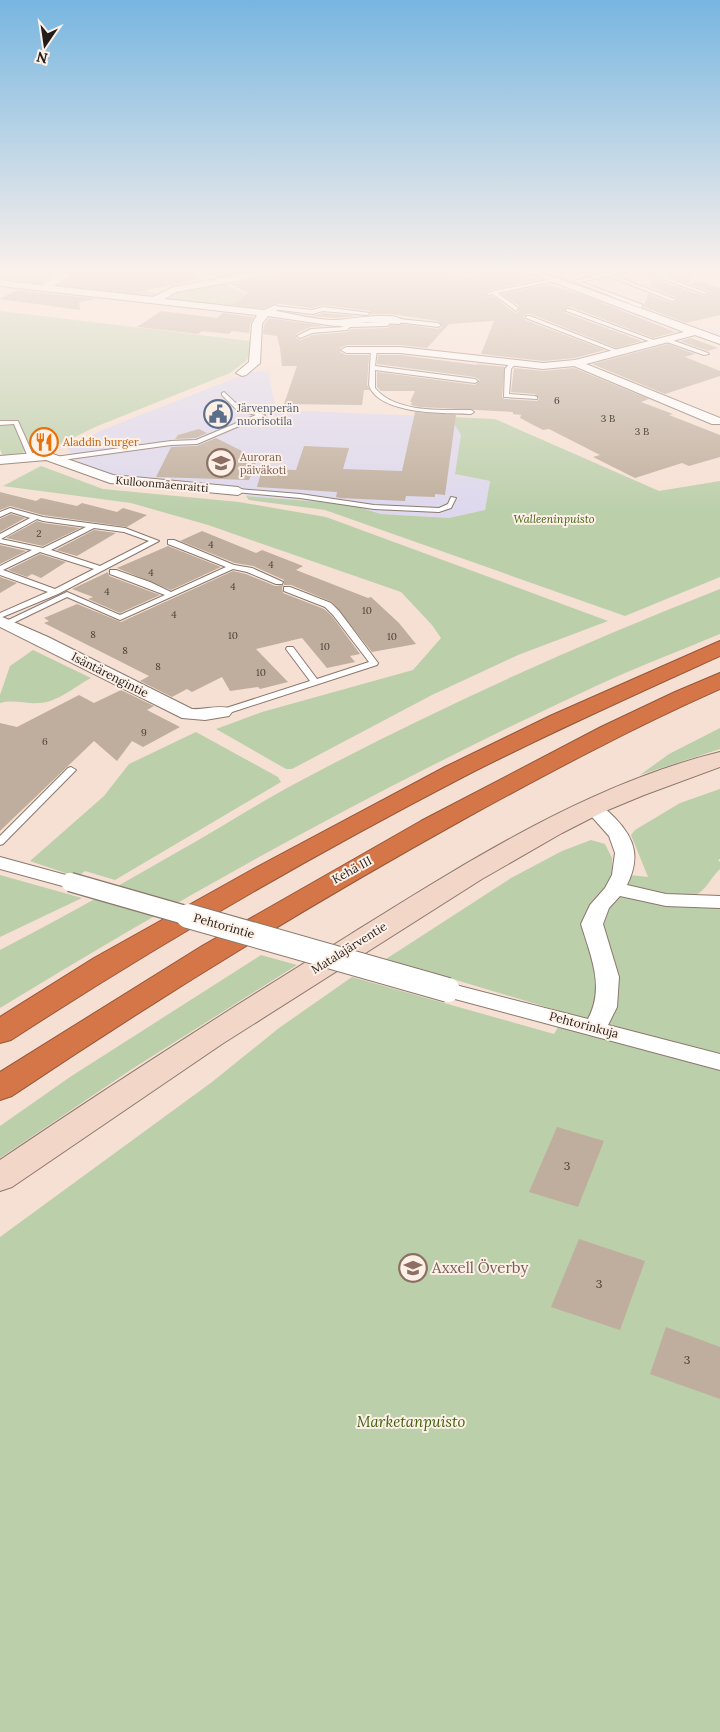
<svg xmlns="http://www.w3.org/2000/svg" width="720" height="1732" viewBox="0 0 720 1732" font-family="Lora,serif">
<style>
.education{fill:#ddd8ed}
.green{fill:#bbcfab}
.building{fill:#bfae9d}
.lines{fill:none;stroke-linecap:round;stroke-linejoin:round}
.lane-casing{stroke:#8b776c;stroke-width:2}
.street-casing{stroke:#8b776c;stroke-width:2}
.secondary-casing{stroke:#8b776c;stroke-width:2}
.highway-casing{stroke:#975638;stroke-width:2}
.lane{fill:#fff;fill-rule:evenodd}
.street{fill:#fff;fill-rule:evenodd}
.secondary{fill:#f2d6c8;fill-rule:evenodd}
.highway{fill:#d57649;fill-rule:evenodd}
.street-bridge-far1-casing{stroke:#8b776c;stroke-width:21;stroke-linecap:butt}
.street-bridge-casing{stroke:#8b776c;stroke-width:26;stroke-linecap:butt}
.street-bridge-far1{stroke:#fff;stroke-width:18}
.street-bridge{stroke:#fff;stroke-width:24}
.labels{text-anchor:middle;stroke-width:4;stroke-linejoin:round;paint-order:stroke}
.number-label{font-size:10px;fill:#4b4039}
.far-service-label{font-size:11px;fill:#4e5e75;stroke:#fdf0e7;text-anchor:start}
.far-food-label{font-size:11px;fill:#c56008;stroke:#fdf0e7;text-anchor:start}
.far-education-label{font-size:11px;fill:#785e54;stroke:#fdf0e7;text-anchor:start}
.far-street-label{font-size:11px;fill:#241c18;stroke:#fdf0e7}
.far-park-label{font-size:11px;font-style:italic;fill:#3f6210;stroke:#fdf0e7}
.street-label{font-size:12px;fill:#241c18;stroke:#fdf0e7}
.near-number-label{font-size:12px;fill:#4b4039}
.near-education-label{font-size:15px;fill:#785e54;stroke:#fdf0e7;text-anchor:start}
.near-park-label{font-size:15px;font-style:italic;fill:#3f6210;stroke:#fdf0e7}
</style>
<rect width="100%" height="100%" fill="#f6e0d3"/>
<polygon class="education" points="268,371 275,406 278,410 450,417 462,435 455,474 490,481 485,510 449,518 381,514 348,504 246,496 246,489 126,479 80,464 67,448 107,428 251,372"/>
<g class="green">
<polygon points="0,270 7,270 4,272 51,278 36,285 0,281"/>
<polygon points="63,280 138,288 158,295 147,298 52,286"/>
<polygon points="225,284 253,298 299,297 258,310 169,300 167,297 175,293"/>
<polygon points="0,311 250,341 251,351 247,360 230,373 95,427 63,443 25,451 19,456 3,457 0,449"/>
<polygon points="450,417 495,419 659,491 720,481 720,577 625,616 325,510 249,500 246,496 348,504 381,514 449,518 485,510 490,481 455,474 461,435"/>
<polygon points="41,466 103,489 239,502 326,517 608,621 518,655 432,695 292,769 286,769 216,729 262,712 413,670 441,638 432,625 401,592 208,525 131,503 3,486"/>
<path d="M 720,589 L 720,634 C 679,651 637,667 596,686 C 391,781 192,890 0,1008 L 0,950 C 66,916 130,879 195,842 C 230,822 264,800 300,781 C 437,708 575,646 720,589 Z"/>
<path d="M 33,650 L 91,678 C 76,686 56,703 39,703 C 25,704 14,699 0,703 L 0,695 L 10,666 Z"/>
<polygon points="720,728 720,749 640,775 669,754"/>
<polygon points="196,732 278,777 281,782 115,880 85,871 77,877 30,861 104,796 129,764"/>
<path d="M 720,789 L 720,859 L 718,860 L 720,862 L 720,869 C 710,878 707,890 694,896 L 720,897 L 720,1732 L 0,1732 L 0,1237 L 212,1082 L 279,1028 L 352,977 L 554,1034 L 566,1013 L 386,959 L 511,878 L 562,851 L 591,840 L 605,844 L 612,858 L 612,873 L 648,877 L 631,835 L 635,830 L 680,803 Z"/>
<polygon points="0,875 82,898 0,937"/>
<polygon points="261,955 297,965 132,1069 0,1158 0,1126 70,1077"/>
</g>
<g class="building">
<polygon points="51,270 63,270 42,283 30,282"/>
<polygon points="81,270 196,270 197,280 132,293 59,285"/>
<polygon points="206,270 253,270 218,277"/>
<polygon points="288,270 431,270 466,278 496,270 504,270 536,280 493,289 484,293 487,297 493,296 515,313 518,312 519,306 502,294 548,284 585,296 675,332 653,338 571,307 565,308 565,313 642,341 616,348 531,314 526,314 524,316 525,320 605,350 575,358 543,361 481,354 494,321 449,324 427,348 400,345 346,345 340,348 340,352 346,355 369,355 367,385 370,390 364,390 362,405 284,404 297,366 282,366 280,348 277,336 263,334 264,325 269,318 324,326 310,327 296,334 296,338 301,340 312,335 347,332 351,329 387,328 391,325 402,324 438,329 443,326 438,321 390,314 371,314 370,311 323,305 312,308 274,303 264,308 234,305 248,293 231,284 281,275"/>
<polygon points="656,270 668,270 690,278 691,284 700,281 720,288 720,315 686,323 644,307 648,294 671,303 679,301 678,298 650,287 653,278 703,296 710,294 709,291 655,272"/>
<polygon points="16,290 98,299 79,302 80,310 0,299"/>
<polygon points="161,311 217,318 223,313 254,317 250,324 249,333 232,331 229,334 202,331 198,334 137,327"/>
<polygon points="323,313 357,316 335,318 312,316"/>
<polygon points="691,338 718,348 708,351 680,341"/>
<polygon points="668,344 695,354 685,357 720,371 720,376 665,394 592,364"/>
<polygon points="378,355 400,355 477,365 477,364 505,367 502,397 504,399 537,401 539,399 535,394 511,392 514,368 543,371 574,368 649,399 641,402 673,414 669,415 720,435 720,457 689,466 682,463 635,478 593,457 600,455 549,429 543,430 520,418 521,415 513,414 513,412 420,407 411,405 412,402 410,402 415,391 381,391 377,387 377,372 475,385 480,380 475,377 377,364"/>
<polygon points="415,412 456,415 445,495 435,494 435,497 406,496 405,501 340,498 336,497 337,492 257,487 262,469 296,470 304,446 349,448 343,469 402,471"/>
<polygon points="199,429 207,433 196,438 175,439 178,435"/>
<polygon points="216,438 246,453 259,454 249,480 156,477 171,447 197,446"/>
<polygon points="0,492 36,501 41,498 77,506 82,503 117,512 123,508 147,515 127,527 43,515 10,506 0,510"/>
<polygon points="11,514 25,518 0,532 0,519"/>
<polygon points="37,521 43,523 80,528 43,546 6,538"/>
<polygon points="94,530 116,533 77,556 56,550"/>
<polygon points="202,531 256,553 262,550 303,566 296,570 368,598 371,597 399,623 416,644 372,652 332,602 291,585 284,585 282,587 283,593 324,609 332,616 360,654 350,656 355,662 327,668 302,638 256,649 288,682 260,689 258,687 230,691 222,677 192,692 187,689 172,697 140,681 149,676 141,672 44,623 49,621 44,618 77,604 121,622 233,571 246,574 275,586 284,585 284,580 253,566 235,563 180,541"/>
<polygon points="0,545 26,551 0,564"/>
<polygon points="168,546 221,567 171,590 117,568"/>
<polygon points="40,554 66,562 41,578 32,574 27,577 8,570"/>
<polygon points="108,572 109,576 160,595 120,613 88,599 93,597 72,589"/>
<polygon points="0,577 17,583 0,593"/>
<polygon points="121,690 154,706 147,710 180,727 143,747 132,741 117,761 94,741 0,831 0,723 17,727 79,695 94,703"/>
<polygon points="557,1127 604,1141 578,1207 529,1192"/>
<polygon points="579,1239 645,1261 620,1330 551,1307"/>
<polygon points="666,1327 720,1347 720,1399 650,1374"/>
</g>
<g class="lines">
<defs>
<g id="lane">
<polygon points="594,270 601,270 608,273 633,270 613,275 677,300 672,301 608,276 581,282 643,305 641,308 573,281 603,274"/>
<polygon points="638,270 645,270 708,293 704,294"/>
<polygon points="552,279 554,281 498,293 518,308 516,311 493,294 488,295 486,294 493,291"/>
<polygon points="275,306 312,310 323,307 370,313 367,315 323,311 312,314 273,309"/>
<polygon points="566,309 570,309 659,342 654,343 566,311"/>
<polygon points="526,316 530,316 622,352 617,353 526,318"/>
<polygon points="399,319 438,323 441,325 438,327 397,322 397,320"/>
<polygon points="335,321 347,323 387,322 390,324 387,326 350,327 347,330 312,333 300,338 297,336 311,329 344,327 333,324 333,322"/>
<polygon points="666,338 708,353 709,354 704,355 664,341 663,340"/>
<path d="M 374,347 L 377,349 L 375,366 L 475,379 L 478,381 L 475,383 L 375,370 L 375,388 C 395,413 442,410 471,410 L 474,412 L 471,414 C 447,413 378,415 369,385 L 371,349 Z"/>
<polygon points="510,363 515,364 511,369 509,394 535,396 537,397 537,399 504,397 505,369"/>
<polygon points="224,392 241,408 265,415 197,444 171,445 55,461 52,459 55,457 171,441 196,440 256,415 237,410 222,395 222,393"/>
<polygon points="0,421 18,421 34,457 33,458 28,457 14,424 0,425"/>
<polygon points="238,489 300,494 374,505 439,508 448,504 451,497 456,498 451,508 439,512 374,509 300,498 236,492 235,491"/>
<path d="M 10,508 L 43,517 L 125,528 L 159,541 L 58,594 L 0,618 L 0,613 L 48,592 L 0,575 L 0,566 L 32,550 L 0,543 L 0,534 L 30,518 L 11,512 L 0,517 L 0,512 ZM 37,519 L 43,521 L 86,527 L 43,548 L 1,539 ZM 94,528 L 124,532 L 149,541 L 100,566 L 51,550 ZM 40,552 L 94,569 L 55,589 L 3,570 Z"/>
<polygon points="168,540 174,540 234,565 252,568 283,582 282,584 276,584 247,572 233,569 120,620 67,597 9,625 3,625 2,623 67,592 120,615 165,595 110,574 110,570 116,570 150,582 171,592 226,567 168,544"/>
<polygon points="284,587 290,587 331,603 339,611 378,663 377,665 226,714 220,714 219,712 220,710 310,681 286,649 287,647 293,647 317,679 369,662 333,615 325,607 284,591"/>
<polygon points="71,767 76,770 74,772 3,844 0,845 0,836 68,768"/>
</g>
<g id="street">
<path d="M 67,270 L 79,270 L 54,286 L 153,297 L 173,287 L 264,270 L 286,270 L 281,273 L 176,292 L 165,299 L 264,310 L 275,305 L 280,308 L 276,311 C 295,314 316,320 335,320 C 351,320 392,310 404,321 L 399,324 L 367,322 L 335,326 L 268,316 L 262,324 L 260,363 L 246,375 L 242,376 L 236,373 L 249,362 L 252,324 L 257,315 L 0,286 L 0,280 L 42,285 Z"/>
<polygon points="521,270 535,270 720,337 720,344 695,335 586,364 720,418 720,424 712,424 574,366 543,369 400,353 346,353 341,350 346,347 400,347 543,363 575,360 684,332"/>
<polygon points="47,452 113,475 238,487 245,491 238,495 110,483 46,460 0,464 0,456"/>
<path d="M 0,616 L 48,637 L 192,709 C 204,710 217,705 229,708 L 232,712 L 229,716 L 205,720 L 182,718 L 0,627 Z"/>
<path d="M 593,802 C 602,805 608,811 615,818 C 636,840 640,858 627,885 L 666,894 L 720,896 L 720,908 L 666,906 L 620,896 L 609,908 L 603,924 L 619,977 L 617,1007 L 608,1025 L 720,1054 L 720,1070 L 440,995 L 437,990 L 440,985 L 448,983 L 588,1019 C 605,987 591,957 581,924 L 590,905 L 605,888 L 612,875 L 615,853 L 609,836 L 584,808 L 586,804 Z"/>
<polygon points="0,857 77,878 80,882 77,886 70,888 0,869"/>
</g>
<path id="secondary" d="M 720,752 L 720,767 L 644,795 L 603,812 L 562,833 L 482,879 L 222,1044 L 12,1187 L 0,1191 L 0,1160 C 115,1082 233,1007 351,934 C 465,863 589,784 720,752 Z"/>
<g id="highway">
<path d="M 720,641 L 720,656 C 634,695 547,734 463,777 C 309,857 157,945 11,1040 L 0,1043 L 0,1017 L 94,958 L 257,867 L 445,767 L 550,716 Z"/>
<path d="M 720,673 L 720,689 C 632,728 548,773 464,819 C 309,905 158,998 12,1096 L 0,1100 L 0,1072 L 202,946 L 421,821 L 601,727 L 675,692 Z"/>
</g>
</defs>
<use href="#lane" class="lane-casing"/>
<use href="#street" class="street-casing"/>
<use href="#secondary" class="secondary-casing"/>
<use href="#highway" class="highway-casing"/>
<use href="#lane" class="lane"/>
<use href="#street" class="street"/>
<use href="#secondary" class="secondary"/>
<use href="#highway" class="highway"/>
<defs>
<polyline id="street-bridge-far1" points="70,882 192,917"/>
<polyline id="street-bridge" points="188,916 448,990"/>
</defs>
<use href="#street-bridge-far1" class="street-bridge-far1-casing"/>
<use href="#street-bridge" class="street-bridge-casing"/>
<use href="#street-bridge-far1" class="street-bridge-far1"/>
<use href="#street-bridge" class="street-bridge"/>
</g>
<linearGradient id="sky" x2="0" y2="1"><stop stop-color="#77b6e0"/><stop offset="0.53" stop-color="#fbf1eb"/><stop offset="1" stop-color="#fbf1eb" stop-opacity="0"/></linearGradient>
<rect width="720" height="513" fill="url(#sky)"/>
<defs>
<symbol id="civic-ring" viewBox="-11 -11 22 22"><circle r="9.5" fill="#fdf0e7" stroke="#5c6f8a" stroke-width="1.5"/><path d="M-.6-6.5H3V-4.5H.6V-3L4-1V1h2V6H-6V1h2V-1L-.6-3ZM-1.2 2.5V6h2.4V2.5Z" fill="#5c6f8a"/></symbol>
<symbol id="restaurant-ring" viewBox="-11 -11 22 22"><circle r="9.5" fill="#fdf0e7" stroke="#e8710a" stroke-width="1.5"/><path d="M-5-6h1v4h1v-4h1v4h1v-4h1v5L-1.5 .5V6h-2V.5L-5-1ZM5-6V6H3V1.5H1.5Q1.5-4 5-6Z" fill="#e8710a"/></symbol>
<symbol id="school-ring" viewBox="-11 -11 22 22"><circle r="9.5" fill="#fdf0e7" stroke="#8d6e63" stroke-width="1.5"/><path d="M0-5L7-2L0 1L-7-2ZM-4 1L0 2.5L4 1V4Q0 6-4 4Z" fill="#8d6e63"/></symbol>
</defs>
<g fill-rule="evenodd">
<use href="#civic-ring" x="202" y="398" width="32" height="32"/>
<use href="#restaurant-ring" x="28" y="426" width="32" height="32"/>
<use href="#school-ring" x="205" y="447" width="32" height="32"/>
<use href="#school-ring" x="397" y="1252" width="32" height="32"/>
</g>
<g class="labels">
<g class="number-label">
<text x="557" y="404">6</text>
<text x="608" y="422">3 B</text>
<text x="642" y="435">3 B</text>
<text x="39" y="537">2</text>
<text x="211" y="548">4</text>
<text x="271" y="568">4</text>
<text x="151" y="576">4</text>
<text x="233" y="590">4</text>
<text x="107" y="595">4</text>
<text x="367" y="614">10</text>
<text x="174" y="618">4</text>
<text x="93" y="638">8</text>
<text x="233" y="639">10</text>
<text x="392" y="640">10</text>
<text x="325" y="650">10</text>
<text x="125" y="654">8</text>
<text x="158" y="670">8</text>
<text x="261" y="676">10</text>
<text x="144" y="736">9</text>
<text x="45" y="745">6</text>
</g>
<g class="far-service-label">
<text x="237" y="412">Järvenperän<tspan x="237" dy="13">nuorisotila</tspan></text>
</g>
<g class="far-food-label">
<text x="63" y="446">Aladdin burger</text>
</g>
<g class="far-education-label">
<text x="240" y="461">Auroran<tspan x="240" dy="13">päiväkoti</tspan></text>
</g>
<g class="far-street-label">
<text transform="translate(162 484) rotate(5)" y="4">Kulloonmäenraitti</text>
</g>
<g class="far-park-label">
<text x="554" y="523">Walleeninpuisto</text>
</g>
<g class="street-label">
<text transform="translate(110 675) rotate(27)" y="4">Isäntärengintie</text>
<text transform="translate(352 870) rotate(-29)" y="4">Kehä III</text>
<text transform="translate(224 926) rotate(16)" y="4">Pehtorintie</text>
<text transform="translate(349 948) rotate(-32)" y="4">Matalajärventie</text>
<text transform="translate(584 1025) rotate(15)" y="4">Pehtorinkuja</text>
</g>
<g class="near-number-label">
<text x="567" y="1170">3</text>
<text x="599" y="1288">3</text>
<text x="687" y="1364">3</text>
</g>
<g class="near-education-label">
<text x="432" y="1273">Axxell Överby</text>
</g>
<g class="near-park-label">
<text x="411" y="1427">Marketanpuisto</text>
</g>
</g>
<g transform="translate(45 45) rotate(193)" stroke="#fdf0e7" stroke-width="4" paint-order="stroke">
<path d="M0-4L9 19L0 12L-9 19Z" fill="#241c18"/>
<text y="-8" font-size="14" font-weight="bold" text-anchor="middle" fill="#241c18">N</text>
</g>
</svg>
